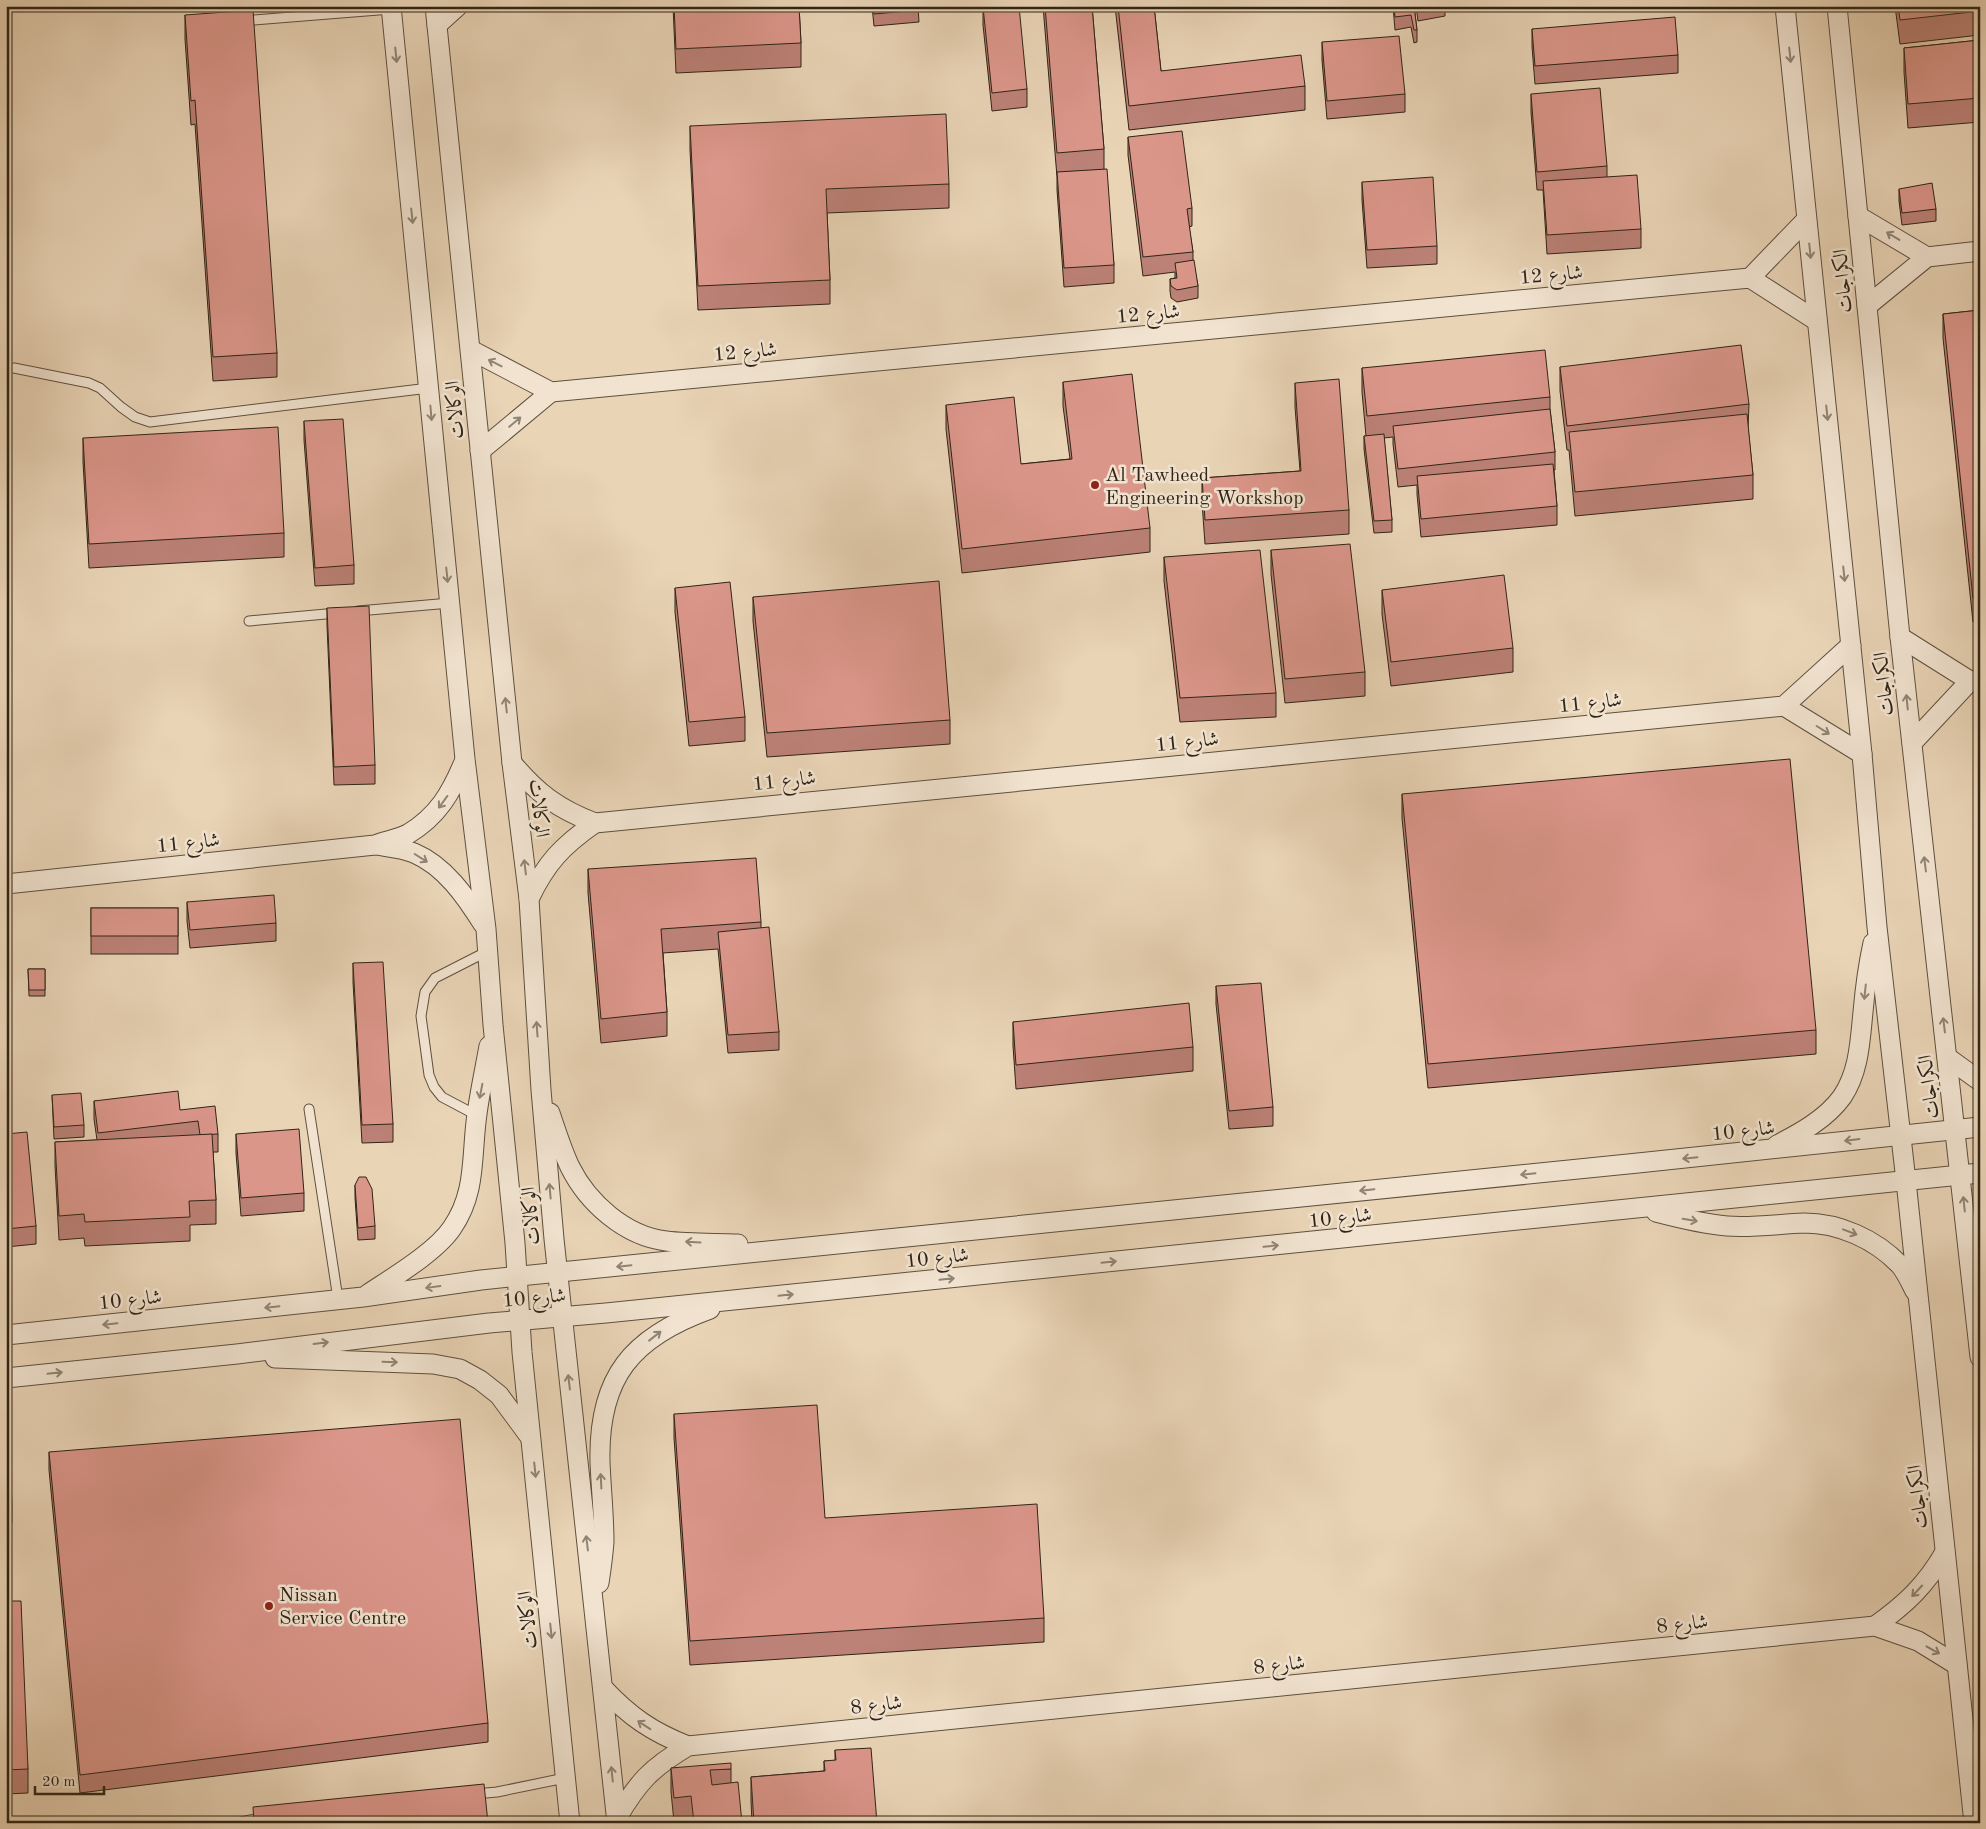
<svg xmlns="http://www.w3.org/2000/svg" width="1986" height="1829" viewBox="0 0 1986 1829" font-family="'Old Standard TT',Amiri,serif">
<style>
.lines{fill:none;stroke-linecap:round;stroke-linejoin:round}
.lane-casing{stroke:#5e503e;stroke-width:11}
.street-casing{stroke:#5e503e;stroke-width:21}
.lane{stroke:#f1e3d0;stroke-width:9}
.street{stroke:#f1e3d0;stroke-width:19}
.wall{fill:#bc8177;stroke:#302416}
.building{fill:#db968a;stroke:#302416}
.oneway{stroke:#908473}
.poi-dot{fill:#8f2418;stroke:#f1e3d0;stroke-width:2}
.labels{text-anchor:middle;stroke-width:5;stroke-linejoin:round;paint-order:stroke}
.street-label{font-size:20px;fill:#302416;stroke:#f1e3d0}
.poi-label{font-size:20px;fill:#302416;stroke:#f1e3d0;text-anchor:start}
</style>
<rect width="100%" height="100%" fill="#e9d4b6"/>
<filter id="stains"><feTurbulence type="fractalNoise" baseFrequency=".004" numOctaves="4"/><feColorMatrix values="0 0 0 0 .2 0 0 0 0 .09 0 0 0 0 .02 0 0 0 .5 -.17"/></filter>
<radialGradient id="worn" r=".72"><stop offset=".6" stop-color="#630" stop-opacity="0"/><stop offset="1" stop-color="#630" stop-opacity=".3"/></radialGradient>
<g class="lines">
<defs>
<g id="lane">
<polyline points="242,21 391,9"/>
<polyline points="14,368 89,383 100,388 121,407 135,417 150,422 429,388"/>
<polyline points="358,611 450,603"/>
<polyline points="249,621 337,613"/>
<polyline points="309,1109 338,1299"/>
<polyline points="476,1115 442,1097 434,1087 429,1075 421,1016 425,992 435,978 488,951"/>
<polyline points="475,1794 497,1792 565,1778"/>
<polyline points="236,1823 263,1817"/>
</g>
<g id="street">
<polyline points="391,6 465,759 486,929 493,1025 515,1243 522,1352 570,1823"/>
<polyline points="435,6 512,763 529,899 541,1090 554,1239 617,1823"/>
<polyline points="1785,6 1862,754 1877,927 1906,1181 1974,1823"/>
<polyline points="1837,6 1900,637 1980,1357"/>
<polyline points="437,25 458,6"/>
<polyline points="1858,216 1927,257"/>
<polyline points="1750,278 1806,220"/>
<polyline points="1867,306 1927,257 1980,251"/>
<polyline points="471,350 551,392 1750,278 1817,321"/>
<polyline points="480,451 551,392"/>
<polyline points="1900,637 1970,681 1980,680"/>
<polyline points="1784,706 1862,754"/>
<polyline points="1912,743 1970,681"/>
<path d="M 512,763 C 537,793 558,809 595,823 L 1784,706 L 1851,645"/>
<path d="M 376,845 C 388,847 402,848 414,853 C 445,866 466,897 483,924"/>
<path d="M 6,884 L 375,845 C 385,841 398,839 408,834 C 438,816 451,793 464,762"/>
<path d="M 529,899 C 546,863 562,846 595,823"/>
<polyline points="1948,1058 1980,1081"/>
<path d="M 550,1113 C 556,1131 562,1150 570,1167 C 588,1203 625,1236 666,1241 C 690,1244 714,1243 738,1244"/>
<path d="M 1777,1145 C 1800,1133 1826,1119 1842,1097 C 1859,1072 1860,1042 1863,1012 C 1865,989 1868,966 1873,943"/>
<path d="M 1656,1212 C 1679,1218 1703,1224 1727,1226 C 1753,1228 1778,1224 1804,1223 C 1839,1223 1875,1239 1900,1265 C 1906,1272 1911,1283 1915,1291"/>
<path d="M 368,1294 C 392,1278 436,1252 452,1228 C 477,1192 471,1155 477,1114 C 480,1091 485,1069 489,1046"/>
<polyline points="6,1335 363,1297 481,1280 1638,1163 1980,1127"/>
<polyline points="275,1358 433,1364 460,1369 480,1380 499,1395 530,1437"/>
<polyline points="6,1378 237,1354 489,1323 606,1313 1980,1173"/>
<path d="M 599,1583 C 601,1570 603,1555 604,1542 C 604,1515 601,1488 600,1462 C 598,1377 632,1337 710,1309"/>
<path d="M 1875,1626 C 1906,1604 1926,1585 1945,1552"/>
<path d="M 603,1688 C 629,1716 652,1732 688,1746"/>
<path d="M 617,1818 C 638,1782 651,1768 688,1746 L 1875,1626 L 1918,1641 L 1957,1665"/>
</g>
</defs>
<use href="#lane" class="lane-casing"/>
<use href="#street" class="street-casing"/>
<use href="#lane" class="lane"/>
<use href="#street" class="street"/>
</g>
<g class="wall">
<polygon points="673,6 799,6 801,43 801,67 676,73"/>
<polygon points="872,6 918,6 919,22 874,26"/>
<polygon points="1043,6 1092,6 1104,149 1104,169 1114,265 1114,283 1064,287 1057,190 1057,177"/>
<polygon points="1115,6 1154,6 1161,71 1305,86 1305,110 1129,130"/>
<polygon points="1393,6 1414,6 1417,30 1417,42 1414,43 1411,27 1395,30"/>
<polygon points="1416,6 1445,6 1445,16 1418,21"/>
<polygon points="1895,6 1980,6 1980,35 1900,44"/>
<polygon points="983,7 1027,89 1027,107 992,111 983,25"/>
<polygon points="185,15 277,353 277,377 213,381 195,124 191,125 185,39"/>
<polygon points="1532,29 1678,55 1678,73 1535,84 1532,47"/>
<polygon points="1980,40 1980,122 1908,128 1904,72 1904,48"/>
<polygon points="1322,42 1405,94 1405,112 1327,119 1322,60"/>
<polygon points="1531,94 1607,166 1607,177 1641,229 1641,248 1547,254 1543,190 1537,190 1531,112"/>
<polygon points="690,126 949,184 949,208 827,213 830,280 830,304 698,310 690,150"/>
<polygon points="1128,137 1192,208 1192,226 1189,227 1193,252 1193,260 1198,286 1198,298 1177,302 1171,298 1170,291 1170,279 1175,278 1175,272 1143,276 1128,155"/>
<polygon points="1362,182 1437,246 1437,264 1367,268 1362,200"/>
<polygon points="1899,189 1936,209 1936,221 1902,225 1899,201"/>
<polygon points="1980,310 1980,621 1973,622 1943,338 1943,314"/>
<polygon points="1560,367 1749,404 1748,428 1753,475 1753,499 1575,516 1569,450 1567,450 1560,391"/>
<polygon points="1362,368 1550,397 1550,409 1555,452 1555,470 1554,470 1557,506 1557,525 1421,537 1417,494 1417,485 1398,487 1393,444 1393,437 1384,438 1392,520 1392,532 1374,533 1364,449 1364,436 1366,436 1362,392"/>
<polygon points="1063,382 1150,528 1150,552 962,573 946,429 946,405 1021,464 1070,459 1063,406"/>
<polygon points="1295,383 1349,510 1349,534 1205,544 1202,502 1202,478 1300,471 1295,407"/>
<polygon points="304,421 354,565 354,584 315,586 304,440"/>
<polygon points="83,438 284,533 284,557 89,568 83,462"/>
<polygon points="1271,550 1365,672 1365,696 1285,703 1271,574"/>
<polygon points="1164,557 1276,693 1276,717 1180,722 1164,581"/>
<polygon points="675,588 745,717 745,741 689,746 675,612"/>
<polygon points="1382,590 1513,648 1513,672 1391,686 1382,614"/>
<polygon points="753,597 950,720 950,744 767,757 753,621"/>
<polygon points="327,608 375,765 375,784 334,785 327,626"/>
<polygon points="1402,794 1816,1030 1816,1054 1428,1088 1402,818"/>
<polygon points="588,869 761,922 761,928 779,1032 779,1050 728,1053 718,949 663,953 667,1012 667,1036 601,1043 588,893"/>
<polygon points="187,902 276,923 276,941 190,948 187,921"/>
<rect x="91" y="908" width="87" height="46"/>
<polygon points="353,963 393,1124 393,1142 362,1143 353,982"/>
<polygon points="6,969 10,1008 10,1020 6,1020"/>
<polygon points="28,969 45,969 45,996 29,996"/>
<polygon points="1216,986 1273,1107 1273,1126 1229,1129 1216,1004"/>
<polygon points="1013,1022 1193,1047 1193,1071 1016,1089 1013,1046"/>
<polygon points="52,1095 84,1125 84,1137 54,1139"/>
<polygon points="94,1101 180,1110 218,1134 218,1152 213,1152 216,1200 216,1224 190,1225 190,1241 85,1246 84,1238 59,1240 55,1166 55,1142 97,1140 94,1119"/>
<polygon points="6,1134 36,1226 36,1244 6,1247"/>
<polygon points="236,1134 304,1193 304,1211 241,1216 236,1153"/>
<polygon points="355,1185 375,1226 375,1239 358,1240 355,1198"/>
<polygon points="674,1414 825,1518 1044,1618 1044,1642 690,1665 674,1438"/>
<polygon points="49,1452 488,1723 488,1742 80,1793 49,1470"/>
<polygon points="6,1459 12,1505 12,1523 6,1523"/>
<polygon points="6,1601 28,1769 28,1793 6,1794"/>
<polygon points="835,1750 877,1823 752,1823 751,1801 751,1777 824,1771 824,1761 835,1761"/>
<polygon points="671,1768 731,1769 731,1783 742,1823 692,1823 691,1820 674,1822 671,1792"/>
</g>
<g class="building">
<polygon points="674,6 799,6 801,43 676,49"/>
<polygon points="873,6 918,6 919,10 874,14"/>
<polygon points="991,6 1019,6 1027,89 992,93 983,7"/>
<polygon points="1045,6 1092,6 1104,149 1057,153"/>
<polygon points="1118,6 1154,6 1161,71 1301,55 1305,86 1129,106"/>
<polygon points="1394,6 1414,6 1417,30 1414,30 1411,15 1395,17"/>
<polygon points="1418,6 1433,6 1418,9"/>
<polygon points="1898,6 1980,6 1980,11 1900,20"/>
<polygon points="253,10 277,353 213,357 195,100 191,101 185,15"/>
<polygon points="1675,17 1678,55 1535,66 1532,29"/>
<polygon points="1399,36 1405,94 1327,101 1322,42"/>
<polygon points="1980,40 1980,98 1908,104 1904,48"/>
<polygon points="1600,88 1607,166 1537,172 1531,94"/>
<polygon points="946,114 949,184 826,189 830,280 698,286 690,126"/>
<polygon points="1182,131 1192,208 1187,209 1193,252 1143,257 1128,137"/>
<polygon points="1107,169 1114,265 1064,268 1057,172"/>
<polygon points="1637,175 1641,229 1547,235 1543,181"/>
<polygon points="1433,177 1437,246 1367,250 1362,182"/>
<polygon points="1932,183 1936,209 1902,213 1899,189"/>
<polygon points="1194,260 1198,286 1177,290 1171,286 1170,279 1177,278 1175,263"/>
<polygon points="1980,310 1980,597 1973,598 1943,314"/>
<polygon points="1741,345 1749,404 1567,426 1560,367"/>
<polygon points="1545,350 1550,397 1367,416 1362,368"/>
<polygon points="1132,374 1150,528 962,549 946,405 1014,397 1021,464 1072,459 1063,382"/>
<polygon points="1339,379 1349,510 1205,520 1202,478 1301,471 1295,383"/>
<polygon points="1550,409 1555,452 1398,469 1393,426"/>
<polygon points="1747,414 1753,475 1575,492 1569,432"/>
<polygon points="343,419 354,565 315,568 304,421"/>
<polygon points="278,427 284,533 89,544 83,438"/>
<polygon points="1384,434 1392,520 1374,521 1364,436"/>
<polygon points="1553,464 1557,506 1421,519 1417,476"/>
<polygon points="1350,544 1365,672 1285,679 1271,550"/>
<polygon points="1260,550 1276,693 1180,698 1164,557"/>
<polygon points="1504,575 1513,648 1391,662 1382,590"/>
<polygon points="939,581 950,720 767,733 753,597"/>
<polygon points="730,582 745,717 689,722 675,588"/>
<polygon points="369,606 375,765 334,767 327,608"/>
<polygon points="1790,759 1816,1030 1428,1064 1402,794"/>
<polygon points="756,858 761,922 661,929 667,1012 601,1019 588,869"/>
<polygon points="274,895 276,923 190,930 187,902"/>
<rect x="91" y="908" width="87" height="28"/>
<polygon points="769,927 779,1032 728,1035 718,932"/>
<polygon points="383,962 393,1124 362,1125 353,963"/>
<polygon points="6,969 10,1008 6,1008"/>
<polygon points="28,969 45,969 45,990 29,990"/>
<polygon points="1261,983 1273,1107 1229,1111 1216,986"/>
<polygon points="1189,1003 1193,1047 1016,1065 1013,1022"/>
<polygon points="178,1091 180,1110 215,1106 218,1134 200,1135 198,1121 98,1133 94,1101"/>
<polygon points="81,1093 84,1125 54,1127 52,1095"/>
<polygon points="299,1129 304,1193 241,1198 236,1134"/>
<polygon points="27,1132 36,1226 6,1229 6,1134"/>
<polygon points="212,1134 216,1200 189,1201 190,1217 85,1222 84,1214 59,1216 55,1142"/>
<polygon points="359,1177 366,1177 372,1189 375,1226 358,1228 355,1185"/>
<polygon points="817,1405 825,1518 1037,1504 1044,1618 690,1641 674,1414"/>
<polygon points="460,1419 488,1723 80,1775 49,1452"/>
<polygon points="6,1459 10,1459 12,1505 6,1505"/>
<polygon points="6,1601 21,1601 28,1769 6,1770"/>
<polygon points="871,1748 877,1823 754,1823 751,1777 825,1771 824,1761 836,1760 835,1750"/>
<polygon points="731,1763 731,1769 710,1770 712,1785 738,1782 742,1823 694,1823 691,1796 674,1798 671,1768"/>
<polygon points="484,1784 488,1823 254,1823 253,1807"/>
</g>
<defs><path id="oneway-shaft" d="M-6 0H5M1.5-3L5.5 0L1.5 3" fill="none" stroke-width="1.6" stroke-linecap="round" stroke-linejoin="round" transform="scale(1.25)"/></defs>
<g class="oneway">
<use href="#oneway-shaft" transform="translate(396 55) rotate(84)"/>
<use href="#oneway-shaft" transform="translate(1790 55) rotate(84)"/>
<use href="#oneway-shaft" transform="translate(412 216) rotate(84)"/>
<use href="#oneway-shaft" transform="translate(1893 236) rotate(-149)"/>
<use href="#oneway-shaft" transform="translate(1810 251) rotate(84)"/>
<use href="#oneway-shaft" transform="translate(495 363) rotate(-153)"/>
<use href="#oneway-shaft" transform="translate(431 413) rotate(85)"/>
<use href="#oneway-shaft" transform="translate(1827 413) rotate(84)"/>
<use href="#oneway-shaft" transform="translate(515 422) rotate(-40)"/>
<use href="#oneway-shaft" transform="translate(1844 574) rotate(84)"/>
<use href="#oneway-shaft" transform="translate(447 575) rotate(84)"/>
<use href="#oneway-shaft" transform="translate(1907 702) rotate(-96)"/>
<use href="#oneway-shaft" transform="translate(506 705) rotate(-96)"/>
<use href="#oneway-shaft" transform="translate(1823 730) rotate(32)"/>
<use href="#oneway-shaft" transform="translate(443 802) rotate(126)"/>
<use href="#oneway-shaft" transform="translate(421 858) rotate(32)"/>
<use href="#oneway-shaft" transform="translate(1925 864) rotate(-97)"/>
<use href="#oneway-shaft" transform="translate(525 867) rotate(-97)"/>
<use href="#oneway-shaft" transform="translate(1865 992) rotate(96)"/>
<use href="#oneway-shaft" transform="translate(1944 1025) rotate(-97)"/>
<use href="#oneway-shaft" transform="translate(537 1029) rotate(-94)"/>
<use href="#oneway-shaft" transform="translate(481 1091) rotate(101)"/>
<use href="#oneway-shaft" transform="translate(1852 1140) rotate(173)"/>
<use href="#oneway-shaft" transform="translate(1690 1158) rotate(174)"/>
<use href="#oneway-shaft" transform="translate(1528 1174) rotate(174)"/>
<use href="#oneway-shaft" transform="translate(1367 1190) rotate(174)"/>
<use href="#oneway-shaft" transform="translate(550 1191) rotate(-95)"/>
<use href="#oneway-shaft" transform="translate(1964 1204) rotate(-96)"/>
<use href="#oneway-shaft" transform="translate(1690 1220) rotate(10)"/>
<use href="#oneway-shaft" transform="translate(1850 1232) rotate(21)"/>
<use href="#oneway-shaft" transform="translate(693 1242) rotate(-177)"/>
<use href="#oneway-shaft" transform="translate(1271 1246) rotate(-6)"/>
<use href="#oneway-shaft" transform="translate(1109 1262) rotate(-6)"/>
<use href="#oneway-shaft" transform="translate(624 1266) rotate(174)"/>
<use href="#oneway-shaft" transform="translate(947 1279) rotate(-6)"/>
<use href="#oneway-shaft" transform="translate(433 1287) rotate(172)"/>
<use href="#oneway-shaft" transform="translate(786 1295) rotate(-6)"/>
<use href="#oneway-shaft" transform="translate(272 1307) rotate(174)"/>
<use href="#oneway-shaft" transform="translate(110 1324) rotate(174)"/>
<use href="#oneway-shaft" transform="translate(655 1336) rotate(-38)"/>
<use href="#oneway-shaft" transform="translate(321 1343) rotate(-7)"/>
<use href="#oneway-shaft" transform="translate(390 1362) rotate(2)"/>
<use href="#oneway-shaft" transform="translate(55 1373) rotate(-6)"/>
<use href="#oneway-shaft" transform="translate(569 1382) rotate(-97)"/>
<use href="#oneway-shaft" transform="translate(535 1470) rotate(84)"/>
<use href="#oneway-shaft" transform="translate(601 1481) rotate(-93)"/>
<use href="#oneway-shaft" transform="translate(587 1543) rotate(-97)"/>
<use href="#oneway-shaft" transform="translate(1917 1591) rotate(133)"/>
<use href="#oneway-shaft" transform="translate(551 1631) rotate(84)"/>
<use href="#oneway-shaft" transform="translate(1933 1650) rotate(29)"/>
<use href="#oneway-shaft" transform="translate(644 1725) rotate(-147)"/>
<use href="#oneway-shaft" transform="translate(612 1774) rotate(-96)"/>
</g>
<g class="poi-dot">
<circle cx="1095" cy="485" r="5"/>
<circle cx="269" cy="1606" r="5"/>
</g>
<g class="labels">
<g class="street-label">
<text transform="translate(1551 274) rotate(-5)" y="7">شارع 12</text>
<text transform="translate(1842 281) rotate(-95)" y="7">الكراجات</text>
<text transform="translate(1148 313) rotate(-5)" y="7">شارع 12</text>
<text transform="translate(745 351) rotate(-5)" y="7">شارع 12</text>
<text transform="translate(454 410) rotate(-95)" y="7">الوكالات</text>
<text transform="translate(1883 684) rotate(-96)" y="7">الكراجات</text>
<text transform="translate(1590 702) rotate(-6)" y="7">شارع 11</text>
<text transform="translate(1187 741) rotate(-6)" y="7">شارع 11</text>
<text transform="translate(784 780) rotate(-6)" y="7">شارع 11</text>
<text transform="translate(540 808) rotate(83)" y="7">الوكالات</text>
<text transform="translate(188 842) rotate(-6)" y="7">شارع 11</text>
<text transform="translate(1928 1087) rotate(-97)" y="7">الكراجات</text>
<text transform="translate(1743 1130) rotate(-6)" y="7">شارع 10</text>
<text transform="translate(530 1216) rotate(-95)" y="7">الوكالات</text>
<text transform="translate(1340 1217) rotate(-6)" y="7">شارع 10</text>
<text transform="translate(937 1257) rotate(-6)" y="7">شارع 10</text>
<text transform="translate(534 1297) rotate(-5)" y="7">شارع 10</text>
<text transform="translate(130 1299) rotate(-6)" y="7">شارع 10</text>
<text transform="translate(1917 1497) rotate(-96)" y="7">الكراجات</text>
<text transform="translate(527 1620) rotate(-96)" y="7">الوكالات</text>
<text transform="translate(1682 1623) rotate(-6)" y="7">شارع 8</text>
<text transform="translate(1279 1664) rotate(-6)" y="7">شارع 8</text>
<text transform="translate(876 1704) rotate(-6)" y="7">شارع 8</text>
</g>
<g class="poi-label">
<text x="1105" y="481">Al Tawheed<tspan x="1105" dy="23">Engineering Workshop</tspan></text>
<text x="279" y="1601">Nissan<tspan x="279" dy="23">Service Centre</tspan></text>
</g>
</g>
<rect width="1986" height="1829" fill="none" stroke="#e9d4b6" stroke-width="25"/>
<rect x="8" y="8" width="1971" height="1814" fill="none" stroke="#302416" stroke-width="2.5"/>
<rect x="12" y="12" width="1961" height="1804" fill="none" stroke="#302416"/>
<path d="M35 1786v8h69v-8" fill="none" stroke="#302416" stroke-width="2.5"/>
<text x="42" y="1786" font-size="15" fill="#302416" stroke="#f1e3d0" stroke-width="4" paint-order="stroke">20 m</text>
<rect width="100%" height="100%" filter="url(#stains)"/>
<rect width="100%" height="100%" fill="url(#worn)"/>
</svg>
